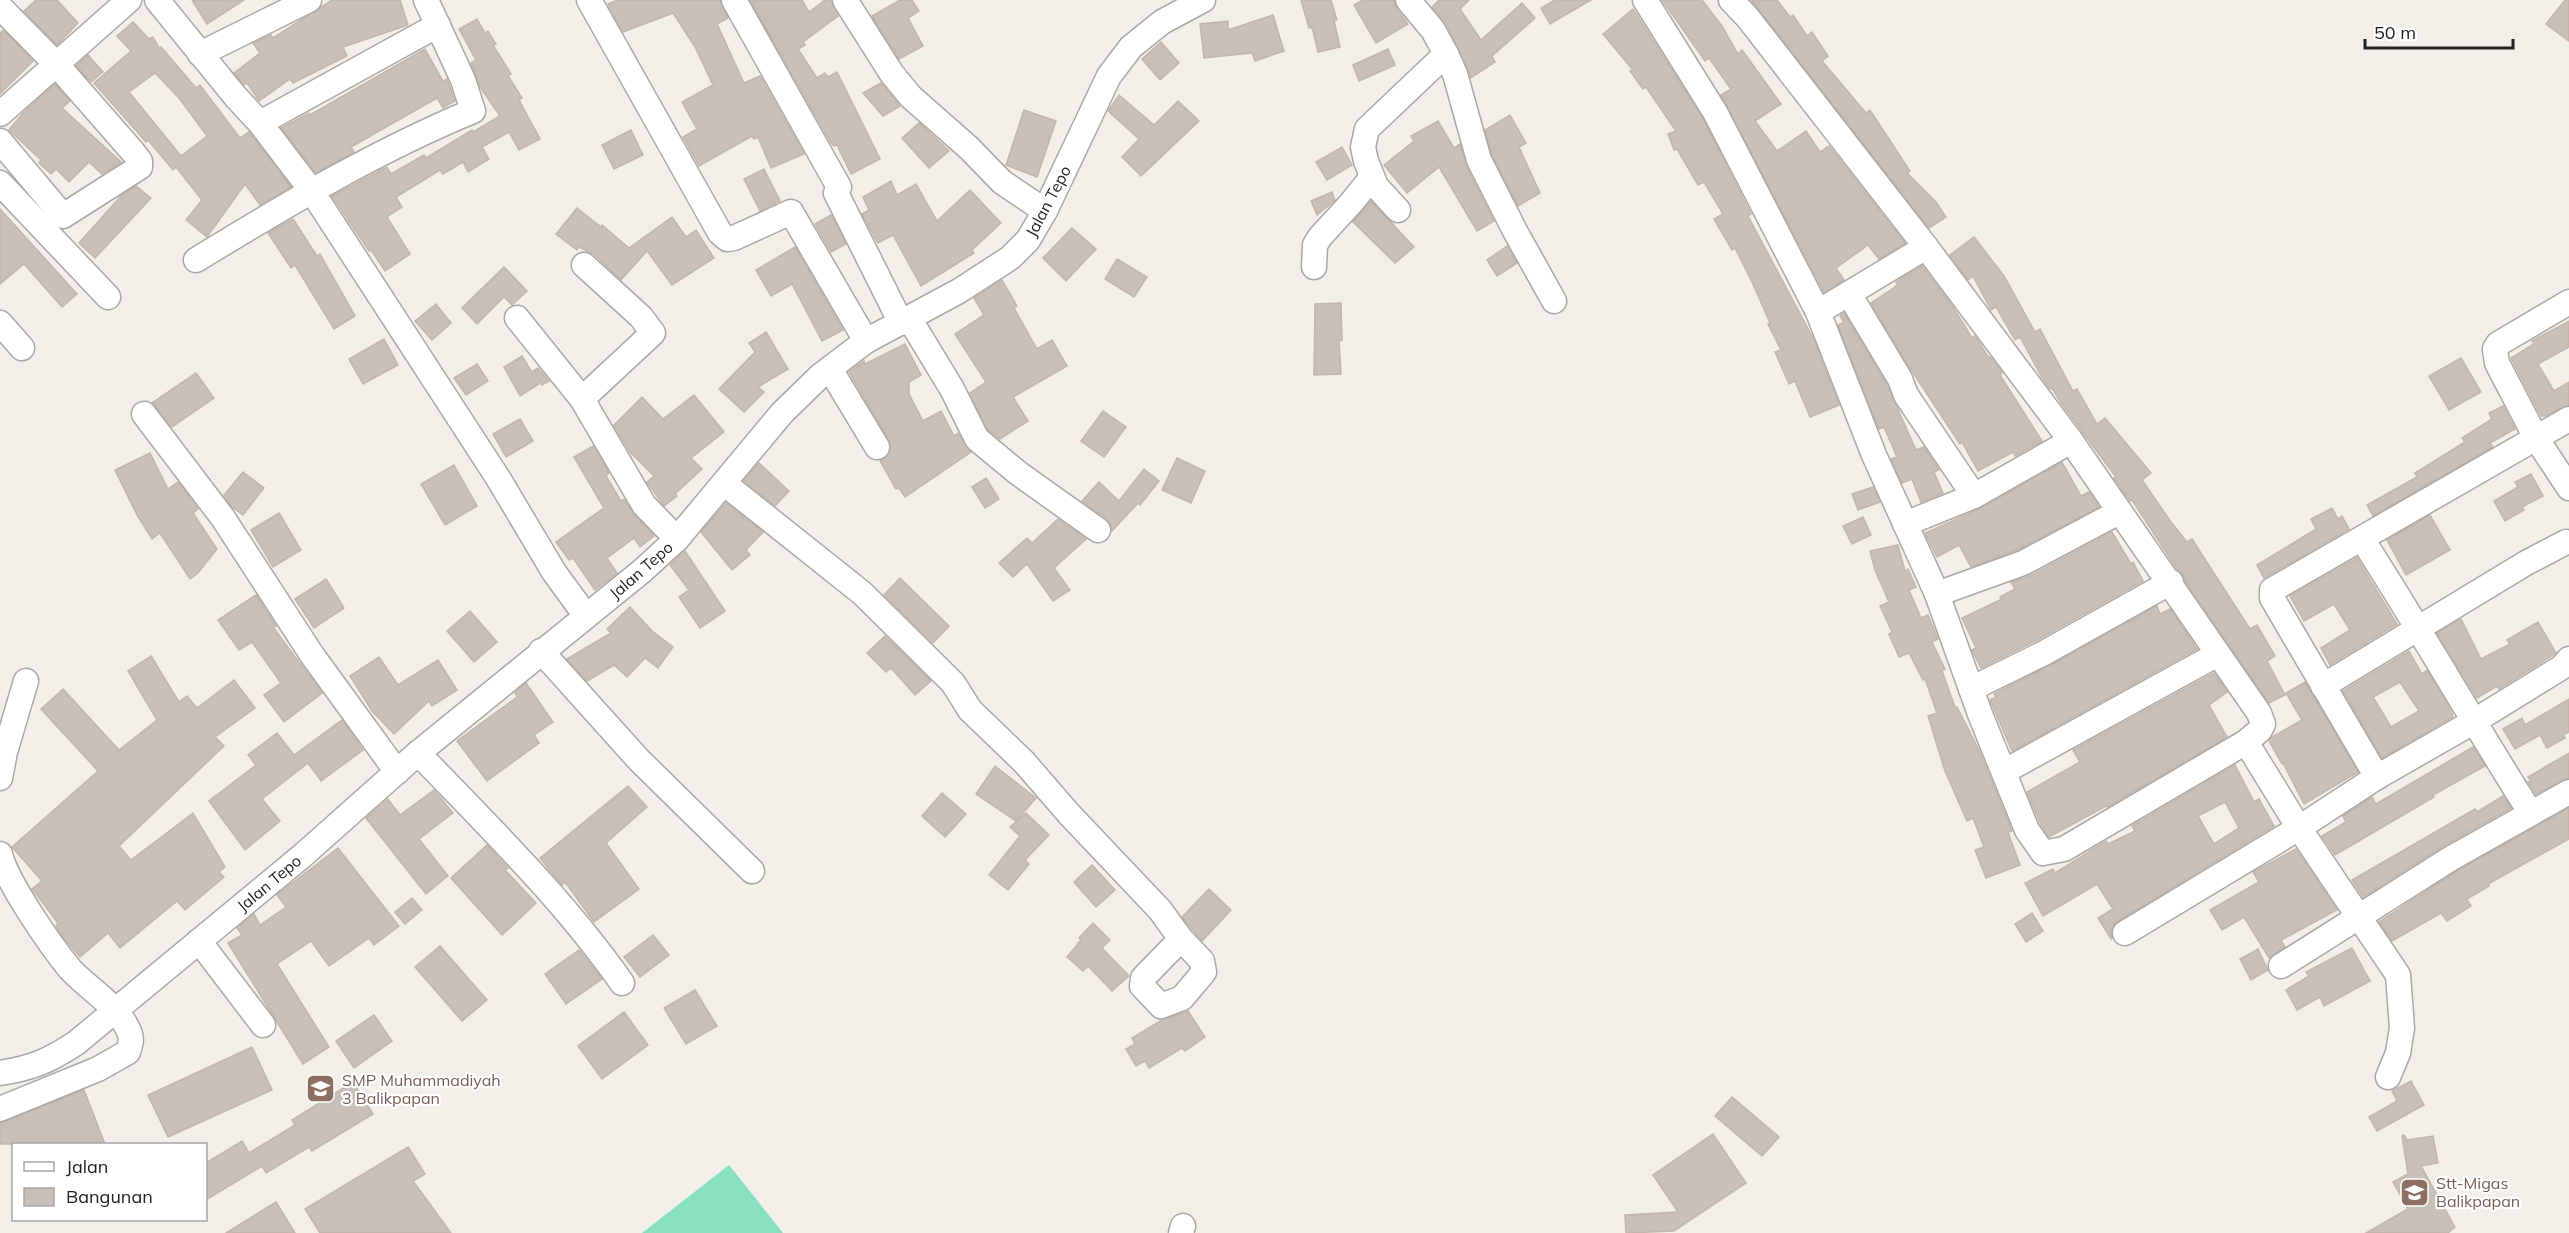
<svg xmlns="http://www.w3.org/2000/svg" width="2569" height="1233" viewBox="0 0 2569 1233" font-family="Mulish,sans-serif">
<style>
.pitch{fill:#88e0be}
.building{fill:#c7bfb8;stroke:#c4b6ab;stroke-width:1.5;fill-rule:evenodd}
.lines{fill:none;stroke-linecap:round;stroke-linejoin:round}
.minor-casing{stroke:#a9a9a9;stroke-width:27}
.minor{stroke:#fff;stroke-width:24}
.labels{text-anchor:middle;stroke-width:4.5;stroke-linejoin:round;paint-order:stroke}
.street-label{font-size:16px;fill:#222;stroke:#fff}
.education-label{font-size:16px;fill:#785e54;stroke:#fff;text-anchor:start}
</style>
<rect width="100%" height="100%" fill="#f2efe9"/>
<polygon class="pitch" points="729,1165 783,1233 642,1233"/>
<g class="building">
<polygon points="36,0 57,0 78,23 57,45 24,11"/>
<polygon points="192,0 244,0 207,24"/>
<polygon points="332,0 400,0 408,25 343,47 347,56 293,83 290,79 259,101 247,83 244,85 234,73 260,53 253,43 271,35 273,38"/>
<polygon points="618,0 720,0 728,18 717,24 744,83 760,76 804,154 771,168 758,137 754,139 752,136 699,166 683,137 697,129 682,102 713,85 695,47 673,13 623,32 608,4"/>
<polygon points="750,0 802,0 809,12 825,0 831,0 838,16 803,42 805,45 798,49 817,78 825,73 828,77 837,72 880,159 851,174 837,145 834,146 831,143"/>
<polygon points="900,0 912,0 919,11 908,18 923,46 899,59 872,16"/>
<polygon points="1301,0 1331,0 1337,20 1334,20 1340,47 1318,52 1312,27 1309,28"/>
<polygon points="1363,0 1394,0 1397,9 1408,24 1376,43 1354,5"/>
<polygon points="1439,0 1469,0 1460,9 1481,40 1522,3 1535,18 1492,56 1495,62 1471,78 1446,23 1432,7"/>
<polygon points="1555,0 1591,0 1550,24 1541,8"/>
<polygon points="1662,0 1702,0 1722,26 1738,54 1742,50 1781,104 1755,121 1777,151 1806,131 1820,152 1829,146 1905,243 1879,259 1868,245 1836,268 1844,280 1824,292 1721,95 1731,89 1709,58 1705,61"/>
<polygon points="1751,0 1777,0 1790,17 1793,15 1807,36 1812,32 1828,56 1822,61 1866,113 1870,110 1910,171 1907,173 1936,202 1946,217 1929,228"/>
<polygon points="2565,0 2569,0 2569,41 2546,24"/>
<polygon points="1633,9 1703,119 1751,214 1748,216 1813,338 1839,405 1810,417 1795,381 1789,384 1775,352 1781,350 1768,324 1770,323 1752,282 1735,248 1732,250 1714,219 1723,214 1704,182 1698,185 1677,149 1674,150 1668,134 1676,131 1646,87 1643,89 1630,71 1633,70 1603,34"/>
<polygon points="1273,15 1284,51 1255,61 1252,53 1204,58 1200,24 1228,21 1228,30"/>
<polygon points="477,19 485,33 488,31 496,44 493,45 511,74 508,76 522,98 519,100 540,139 519,150 509,132 482,147 489,159 468,172 463,162 443,174 440,170 396,197 402,207 387,217 410,254 385,271 371,250 369,251 332,196 387,167 391,174 424,155 426,158 472,130 473,132 500,116 480,87 471,63 476,60 459,29"/>
<path d="M 133,22 L 149,39 L 153,37 L 159,48 L 161,47 L 196,88 L 200,85 L 240,138 L 249,132 L 291,187 L 260,205 L 245,184 L 207,237 L 186,220 L 202,200 L 176,167 L 173,170 L 148,140 L 146,142 L 94,83 L 131,51 L 117,36 ZM 155,73 L 179,98 L 207,136 L 181,156 L 129,92 Z"/>
<polygon points="3,30 33,61 0,94 0,33"/>
<polygon points="1161,42 1179,63 1160,80 1142,59"/>
<polygon points="425,49 443,81 447,79 455,101 443,108 437,98 351,147 354,152 316,173 281,128 309,113 310,115"/>
<polygon points="1388,49 1395,65 1359,81 1353,65"/>
<polygon points="88,55 103,72 91,82 76,66"/>
<polygon points="881,83 900,106 883,116 863,93"/>
<polygon points="55,84 70,101 62,108 121,162 102,174 89,162 69,182 56,169 51,174 39,163 41,160 9,130 23,113"/>
<polygon points="1119,95 1154,125 1178,101 1199,121 1141,176 1122,157 1139,139 1108,111"/>
<polygon points="1024,110 1056,121 1037,177 1006,165"/>
<polygon points="1510,115 1526,143 1519,147 1540,193 1518,206 1492,155 1485,130"/>
<polygon points="1438,121 1454,148 1460,144 1466,166 1494,221 1477,231 1439,167 1407,193 1384,165 1414,141 1411,136"/>
<polygon points="919,123 949,151 929,168 902,138"/>
<polygon points="631,130 643,155 614,169 602,145"/>
<polygon points="1342,147 1352,165 1327,180 1316,162"/>
<polygon points="764,169 780,201 760,211 744,179"/>
<polygon points="891,181 897,195 916,184 937,221 970,190 1001,223 972,250 974,253 921,286 893,235 878,243 862,214 869,210 863,197"/>
<polygon points="136,186 151,198 95,258 79,243 121,196"/>
<polygon points="1332,192 1335,200 1317,215 1311,201"/>
<polygon points="1371,201 1414,247 1395,263 1353,222"/>
<polygon points="577,208 601,227 602,225 629,248 672,217 686,237 696,230 714,258 672,285 647,251 621,280 594,254 579,247 577,250 556,234"/>
<polygon points="0,209 77,294 62,307 24,264 0,284"/>
<polygon points="831,215 846,244 831,252 815,224"/>
<polygon points="293,219 317,256 320,254 355,316 334,329 295,265 291,268 268,233"/>
<polygon points="1072,228 1096,249 1066,281 1043,258"/>
<polygon points="1974,237 2004,276 2035,332 2040,329 2073,391 2077,389 2097,424 2105,418 2151,473 2142,480 2171,522 2187,542 2192,539 2250,629 2257,625 2275,656 2267,661 2285,695 2269,703 2185,581 2183,575 2177,569 2132,500 2130,501 2114,478 2116,477 2107,465 2061,403 2052,388 2050,389 2041,376 2020,337 2015,340 1996,307 1991,310 1973,276 1968,280 1950,255"/>
<polygon points="1507,246 1517,263 1497,276 1487,260"/>
<polygon points="795,247 843,330 822,341 792,284 771,296 756,270"/>
<polygon points="1117,259 1147,277 1134,297 1105,279"/>
<polygon points="1922,266 1953,307 1972,338 1975,336 1989,358 1990,357 2001,371 2002,373 2000,375 2042,441 2015,456 2013,452 1978,471 1962,442 1960,444 1906,362 1871,303 1894,288 1898,284 1896,282"/>
<polygon points="504,267 527,291 512,305 504,297 477,324 462,308"/>
<polygon points="1002,280 1017,306 1014,308 1037,349 1052,340 1067,366 1013,397 1028,421 1000,439 988,430 970,393 986,382 955,334 984,315 974,298"/>
<polygon points="1341,303 1342,340 1339,341 1341,374 1314,375 1315,304"/>
<polygon points="436,304 451,323 432,340 415,321"/>
<polygon points="1844,313 1887,385 1916,450 1924,447 1939,470 1934,472 1943,493 1921,502 1912,479 1902,483 1891,459 1897,457 1884,427 1879,429 1838,325 1844,322 1840,316"/>
<polygon points="2569,321 2569,347 2538,364 2554,391 2569,382 2569,405 2545,416 2541,416 2511,358 2534,344 2532,341"/>
<polygon points="766,332 788,369 758,387 764,392 744,412 719,389 755,352 749,343"/>
<polygon points="384,339 398,365 363,384 349,359"/>
<polygon points="905,344 921,375 909,382 909,394 923,421 941,411 954,436 958,433 971,452 905,497 899,488 896,489 880,461 890,453 889,440 849,372 864,361 865,364"/>
<polygon points="522,356 539,384 520,396 504,367"/>
<polygon points="2461,358 2481,392 2449,410 2429,376"/>
<polygon points="477,364 488,381 466,395 454,378"/>
<polygon points="538,368 549,381 542,385 533,371"/>
<polygon points="196,373 214,398 172,427 152,403"/>
<polygon points="694,395 724,432 691,458 702,469 675,494 677,496 664,506 647,482 654,476 630,452 614,425 642,397 663,419"/>
<polygon points="2503,406 2515,429 2490,443 2493,447 2373,516 2367,505 2417,477 2415,473 2465,442 2462,438 2492,419 2489,413"/>
<polygon points="1103,411 1126,427 1104,457 1081,441"/>
<polygon points="520,419 533,441 506,457 493,434"/>
<polygon points="593,446 609,473 606,476 621,501 624,499 634,515 654,536 640,547 634,538 607,558 617,573 595,590 573,558 569,560 556,542 604,508 574,457"/>
<polygon points="150,453 168,489 178,482 198,509 193,513 217,549 198,573 190,579 160,533 152,539 137,515 115,470"/>
<polygon points="1177,458 1205,471 1191,503 1162,490"/>
<polygon points="2062,462 2081,496 2089,492 2099,507 2017,550 1971,567 1959,545 1937,557 1925,533 1981,508"/>
<polygon points="759,463 789,491 775,506 744,481"/>
<polygon points="454,465 477,506 445,525 421,484"/>
<polygon points="1144,469 1159,481 1140,505 1138,503 1112,531 1107,519 1082,501 1099,482 1119,501"/>
<polygon points="243,472 264,488 243,515 232,507 224,495"/>
<polygon points="2531,474 2543,496 2522,507 2524,510 2505,521 2494,501 2518,487 2515,482"/>
<polygon points="986,478 999,499 985,508 972,487"/>
<polygon points="1873,487 1880,502 1858,510 1852,494"/>
<polygon points="726,503 763,532 746,550 750,555 732,570 701,532"/>
<polygon points="2332,508 2338,519 2342,516 2349,529 2264,578 2257,565 2316,529 2311,519"/>
<polygon points="279,513 301,550 273,567 251,530"/>
<polygon points="2430,515 2450,550 2406,575 2387,540"/>
<polygon points="1863,517 1871,535 1852,544 1843,526"/>
<polygon points="1058,519 1086,539 1054,568 1070,590 1053,601 1027,564 1013,577 999,563 1027,538 1032,543"/>
<polygon points="2112,532 2131,564 2133,562 2143,581 2037,640 1981,668 1972,650 1976,648 1962,618 2002,599 2000,597 2015,589 2011,582 2030,576"/>
<polygon points="1898,545 1905,571 1908,569 1916,587 1909,590 1921,618 1928,615 1938,639 1932,642 1945,669 1942,671 1955,707 1957,707 1979,750 2012,831 2008,832 2020,865 1986,878 1975,850 1984,847 1973,818 1967,821 1945,771 1928,716 1937,713 1925,679 1923,680 1909,653 1899,657 1889,634 1892,632 1880,606 1889,602 1875,570 1870,551"/>
<polygon points="685,551 725,611 700,628 679,597 689,590 670,565"/>
<polygon points="2357,558 2397,624 2330,665 2321,648 2350,630 2334,604 2304,621 2290,596"/>
<polygon points="900,578 949,626 933,643 884,595"/>
<polygon points="326,579 344,608 314,628 295,599"/>
<polygon points="256,595 276,626 273,627 322,693 284,722 264,695 281,683 252,642 239,650 218,620"/>
<polygon points="2157,606 2160,614 2170,609 2197,649 2012,751 1990,700 1996,697 1994,694 2051,665"/>
<polygon points="630,607 652,631 673,647 658,668 645,658 627,677 614,665 587,681 567,659 611,633 607,629"/>
<polygon points="470,611 497,642 474,662 447,631"/>
<polygon points="2461,619 2481,659 2510,644 2507,640 2538,622 2556,653 2499,689 2497,686 2477,698 2437,633"/>
<polygon points="885,636 931,681 915,695 891,668 886,672 867,653"/>
<path d="M 2409,651 L 2422,674 L 2427,670 L 2452,713 L 2453,717 L 2382,758 L 2343,691 ZM 2400,682 L 2419,711 L 2391,727 L 2373,697 Z"/>
<polygon points="151,656 179,702 187,696 197,708 234,680 255,708 215,737 224,746 119,846 131,860 193,813 225,867 219,872 224,877 185,910 177,901 120,948 108,933 80,957 63,937 56,926 58,923 32,889 42,881 12,847 98,771 41,709 63,689 119,750 157,720 128,671"/>
<polygon points="379,657 398,685 438,660 457,690 432,706 429,701 394,734 372,711 350,676"/>
<polygon points="2214,673 2227,692 2209,705 2227,737 2107,807 2106,806 2049,837 2040,823 2027,792 2080,762 2073,750"/>
<polygon points="2305,682 2358,772 2304,804 2283,763 2282,764 2269,741 2272,737 2302,720 2286,693"/>
<polygon points="526,683 553,722 534,735 539,743 487,781 457,741 517,697 515,693"/>
<polygon points="2569,699 2569,732 2563,735 2565,738 2547,748 2540,735 2515,749 2503,729 2522,718 2525,725"/>
<polygon points="342,720 363,750 321,781 308,763 262,799 280,821 245,850 209,801 256,765 248,755 277,733 294,755"/>
<polygon points="2473,747 2485,766 2433,795 2434,797 2335,855 2322,836 2346,822 2343,816 2372,797 2376,804"/>
<polygon points="2569,753 2569,778 2536,794 2528,782 2531,781 2528,777"/>
<path d="M 2235,765 L 2254,802 L 2259,799 L 2274,826 L 2118,921 L 2112,927 L 2111,939 L 2098,918 L 2113,909 L 2097,884 L 2043,916 L 2025,883 L 2053,869 L 2055,873 L 2106,841 L 2108,844 L 2135,831 L 2132,826 ZM 2225,802 L 2239,828 L 2214,844 L 2198,816 Z"/>
<polygon points="995,766 1036,798 1016,821 976,794"/>
<polygon points="628,786 647,807 606,843 639,889 594,922 565,882 562,885 540,858"/>
<polygon points="434,790 453,813 419,839 448,876 426,894 366,818 388,799 400,815"/>
<polygon points="942,793 966,814 945,837 922,816"/>
<polygon points="2503,796 2511,808 2442,847 2363,897 2352,880 2475,809 2477,812"/>
<polygon points="2569,808 2569,839 2488,884 2489,886 2467,899 2471,906 2447,921 2441,913 2392,941 2379,922 2457,871"/>
<polygon points="1026,813 1049,835 1025,860 1029,864 1008,890 989,875 1020,836 1010,827"/>
<polygon points="487,845 508,868 505,870 536,903 502,935 451,878"/>
<polygon points="338,848 399,926 374,945 369,938 329,966 311,941 277,964 329,1047 303,1064 228,943 242,935 237,928 254,914 260,925 286,907 277,895"/>
<polygon points="2296,849 2337,910 2281,940 2285,947 2269,958 2244,917 2222,930 2210,910 2259,882 2253,872"/>
<polygon points="1092,865 1115,890 1096,907 1074,882"/>
<polygon points="1209,889 1231,910 1202,941 1182,917"/>
<polygon points="412,898 422,910 405,924 395,912"/>
<polygon points="2032,913 2043,931 2026,942 2015,924"/>
<polygon points="1093,923 1110,940 1102,948 1129,976 1112,991 1088,966 1083,971 1067,957 1081,940 1079,938"/>
<polygon points="653,935 669,955 640,977 624,957"/>
<polygon points="440,946 487,1000 462,1021 415,967"/>
<polygon points="2352,948 2370,981 2324,1006 2320,997 2297,1010 2286,990 2309,976 2306,972"/>
<polygon points="2258,949 2268,970 2251,980 2240,959"/>
<polygon points="579,950 602,979 566,1004 545,974"/>
<polygon points="695,990 717,1026 686,1044 664,1008"/>
<polygon points="1188,1011 1205,1037 1185,1051 1182,1048 1149,1068 1145,1061 1136,1066 1126,1049 1135,1044 1132,1038 1162,1020"/>
<polygon points="624,1012 648,1045 602,1079 578,1046"/>
<polygon points="374,1015 392,1041 354,1068 336,1041"/>
<polygon points="252,1047 272,1090 168,1137 148,1095"/>
<polygon points="2411,1081 2424,1105 2377,1131 2369,1117 2397,1101 2392,1091"/>
<polygon points="353,1082 373,1114 312,1151 309,1147 266,1173 262,1166 206,1200 206,1163 242,1141 249,1153 295,1125 292,1120"/>
<polygon points="84,1090 105,1144 0,1144 0,1123"/>
<polygon points="1732,1097 1779,1137 1762,1156 1715,1116"/>
<polygon points="1713,1134 1746,1183 1674,1231 1626,1233 1625,1215 1678,1212 1653,1175"/>
<polygon points="2404,1135 2407,1140 2433,1136 2438,1163 2421,1166 2455,1227 2448,1233 2366,1233 2408,1209 2393,1182 2408,1174 2402,1136"/>
<polygon points="408,1147 425,1174 413,1181 451,1233 320,1233 305,1209"/>
<polygon points="276,1202 295,1233 226,1233 255,1215"/>
</g>
<g class="lines">
<defs>
<g id="minor">
<polyline points="157,0 235,96 260,123 311,190 498,478 554,572 586,616"/>
<polyline points="589,0 720,233 727,239 734,238 791,212 866,341"/>
<polyline points="734,0 839,187 836,193 901,323"/>
<polyline points="845,0 892,74 911,97 969,148 1002,182 1045,211"/>
<polyline points="1408,0 1433,30 1446,54 1455,74 1479,160 1515,231 1554,301"/>
<polyline points="1645,0 1715,112 1818,312 1874,455 1937,594 1980,714 2027,830 2043,853 2064,849 2246,742 2260,730 2263,724 2259,713 2071,441 1926,247 1748,18 1731,0"/>
<polyline points="0,7 57,65 133,152 140,161 140,167 63,216 0,141"/>
<polyline points="200,54 309,0"/>
<polyline points="0,114 129,0"/>
<polyline points="260,123 438,25"/>
<polyline points="0,183 108,297"/>
<polyline points="1398,210 1376,186 1366,161 1363,147 1367,129 1446,54"/>
<path d="M 196,260 C 286,205 376,151 473,111 L 463,80 L 426,0"/>
<polyline points="1314,267 1315,245 1320,237 1352,202 1372,177"/>
<polyline points="1849,294 1900,379 1906,395 1974,496"/>
<polyline points="2569,302 2498,344 2495,349 2497,363 2536,438 2569,488"/>
<polyline points="1818,312 1926,247"/>
<polyline points="517,318 582,399 644,505 677,539"/>
<polyline points="909,318 952,389 977,439 1018,473 1098,530"/>
<polyline points="0,323 22,348"/>
<polyline points="830,369 877,447"/>
<polyline points="582,399 653,333 641,317 584,265"/>
<polyline points="144,414 223,518 312,655 397,772"/>
<polyline points="725,484 862,593 953,683 970,710 1024,762 1069,814 1160,910 1181,939 1202,961 1204,972 1182,998 1161,1006 1142,986 1143,978 1181,939"/>
<polyline points="1905,524 1974,496 2071,441"/>
<path d="M 2362,539 C 2420,629 2473,722 2530,812"/>
<polyline points="1937,594 2023,563 2119,512"/>
<polyline points="541,651 639,760 752,871"/>
<polyline points="2323,686 2526,563 2566,542"/>
<polyline points="1971,689 2044,653 2171,582"/>
<polyline points="2246,742 2299,828 2398,975 2402,1028 2398,1053 2388,1077"/>
<path d="M 418,753 C 489,827 563,899 622,983"/>
<polyline points="2005,771 2218,654"/>
<polyline points="2377,777 2272,598 2272,590 2569,419"/>
<polyline points="0,778 5,752 26,681"/>
<path d="M 0,854 C 6,881 51,946 70,969 C 89,990 120,1006 130,1034 C 132,1041 130,1045 128,1052 L 98,1069 L 0,1109"/>
<polyline points="2125,933 2299,828 2377,777 2473,722 2562,667 2569,659"/>
<polyline points="199,941 263,1025"/>
<polyline points="2281,966 2450,859 2569,792"/>
<path d="M 0,1073 C 32,1068 49,1061 76,1043 L 302,856 L 418,753 L 642,571 L 677,539 L 782,413 L 820,376 L 866,341 L 959,291 L 1010,258 L 1028,240 L 1045,211 L 1109,76 L 1131,47 L 1162,22 L 1203,0"/>
<polyline points="1181,1233 1183,1226"/>
</g>
</defs>
<use href="#minor" class="minor-casing"/>
<use href="#minor" class="minor"/>
</g>
<defs>
<symbol id="school-square" viewBox="-11 -11 22 22"><rect x="-9" y="-9" width="18" height="18" rx="4" fill="#8d6e63" stroke="#fff"/><path d="M0-5L7-2L0 1L-7-2ZM-4 1L0 2.5L4 1V4Q0 6-4 4Z" fill="#fff"/></symbol>
<symbol id="university-square" viewBox="-11 -11 22 22"><rect x="-9" y="-9" width="18" height="18" rx="4" fill="#8d6e63" stroke="#fff"/><path d="M0-5L7-2L0 1L-7-2ZM-4 1L0 2.5L4 1V4Q0 6-4 4Z" fill="#fff"/></symbol>
</defs>
<g fill-rule="evenodd">
<use href="#school-square" x="304" y="1072" width="33" height="33"/>
<use href="#university-square" x="2398" y="1176" width="33" height="33"/>
</g>
<g class="labels">
<g class="street-label">
<text transform="translate(1048 201) rotate(-62)" y="6">Jalan Tepo</text>
<text transform="translate(641 570) rotate(-41)" y="6">Jalan Tepo</text>
<text transform="translate(269 883) rotate(-40)" y="6">Jalan Tepo</text>
</g>
<g class="education-label">
<text x="342" y="1086">SMP Muhammadiyah<tspan x="342" dy="18">3 Balikpapan</tspan></text>
<text x="2436" y="1189">Stt-Migas<tspan x="2436" dy="18">Balikpapan</tspan></text>
</g>
</g>
<rect x="12" y="1143" width="195" height="78" fill="#ffffff" stroke="#a7a7a7" stroke-width="1.5"/>
<rect x="24" y="1162" width="30" height="9" fill="#ffffff" stroke="#a7a7a7" stroke-width="1.5"/>
<text x="66" y="1173" font-size="18" fill="#222222">Jalan</text>
<rect x="24" y="1188" width="30" height="18" fill="#c7bfb8" stroke="#a7a7a7" stroke-width="1.5"/>
<text x="66" y="1203" font-size="18" fill="#222222">Bangunan</text>
<path d="M2365 39v9h148v-9" fill="none" stroke="#222222" stroke-width="3"/>
<text x="2374" y="39" font-size="18" fill="#222222" stroke="#ffffff" stroke-width="4.5" paint-order="stroke">50 m</text>
</svg>
